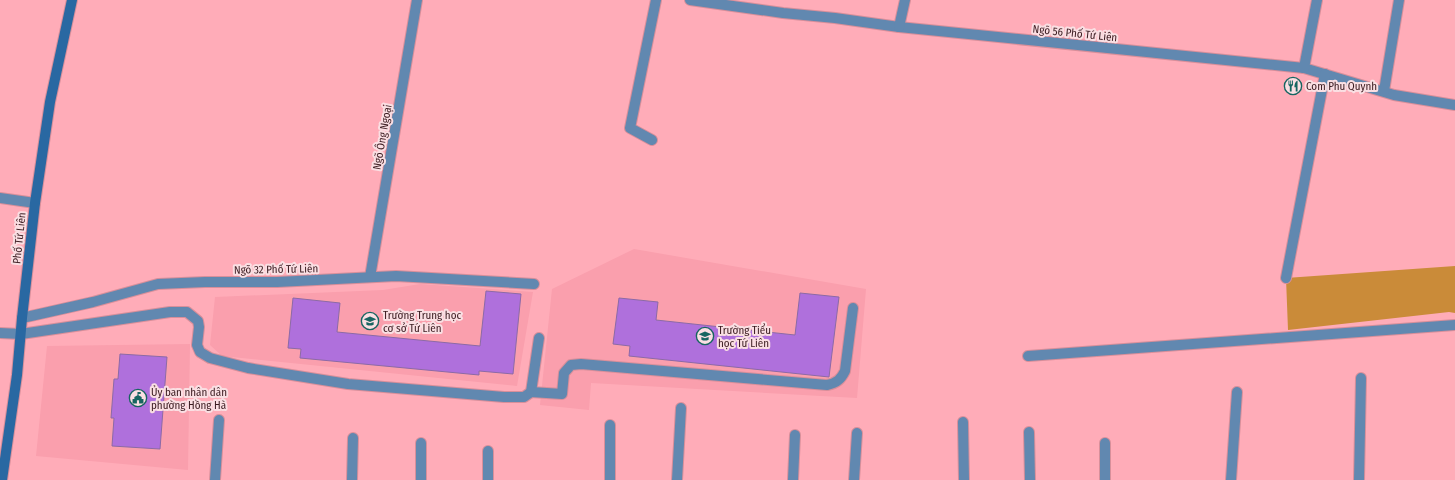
<svg xmlns="http://www.w3.org/2000/svg" width="1455" height="480" viewBox="0 0 1455 480" font-family="'Fira Sans Condensed',sans-serif">
<style>
.built{fill:#fa9fad}
.green{fill:#ca8b39}
.building{fill:#af70dc;stroke:#8c6aa6}
.lines{fill:none;stroke-linecap:round;stroke-linejoin:round}
.lane-casing{stroke:#d88f9a;stroke-width:12}
.street-casing{stroke:#d88f9a;stroke-width:12}
.secondary-casing{stroke:#d88f9a;stroke-width:12}
.lane{stroke:#6188b0;stroke-width:10}
.street{stroke:#6188b0;stroke-width:10}
.secondary{stroke:#2968a2;stroke-width:10}
.labels{text-anchor:middle;stroke-width:4;stroke-linejoin:round;paint-order:stroke}
.street-label{font-size:11px;fill:#3a1b20;stroke:#fadfe3}
.poi-label{font-size:11px;fill:#3a1b20;stroke:#fadfe3;text-anchor:start}
</style>
<rect width="100%" height="100%" fill="#ffacb8"/>
<g class="built">
<polygon points="634,249 866,289 857,398 591,383 589,410 540,405 552,289"/>
<polygon points="420,284 533,292 517,386 222,356 210,345 215,297 383,290"/>
<polygon points="190,344 188,470 36,456 47,346"/>
</g>
<polygon class="green" points="1455,266 1455,313 1449,312 1288,330 1286,278"/>
<g class="building">
<polygon points="486,291 521,294 513,374 479,371 479,375 300,358 301,349 288,348 293,298 340,303 337,332 480,346"/>
<polygon points="800,293 839,297 829,377 629,356 630,346 613,344 619,298 658,302 656,320 795,335"/>
<polygon points="120,354 167,357 160,449 112,446 114,418 111,418 114,379 118,379"/>
</g>
<g class="lines">
<defs>
<g id="lane">
<polyline points="370,277 417,0"/>
<polyline points="21,334 170,312 187,312 198,321 199,327 197,345 200,352 210,358 248,368 348,384 504,397 524,397 531,392 539,338"/>
<path d="M 531,392 L 562,394 L 564,373 L 571,365 L 581,364 L 827,385 C 837,383 841,379 845,371 L 853,308"/>
<polyline points="215,480 219,420"/>
<polyline points="421,480 421,443"/>
</g>
<g id="street">
<polyline points="690,0 783,13 835,18 899,27 1304,68 1394,95 1455,105"/>
<polyline points="899,27 905,0"/>
<polyline points="1304,68 1317,0"/>
<polyline points="1384,91 1399,0"/>
<polyline points="652,140 630,128 656,0"/>
<polyline points="0,198 35,203"/>
<polyline points="1286,278 1325,74"/>
<polyline points="22,318 93,302 158,284 205,282 277,282 396,276 534,284"/>
<polyline points="0,333 21,334"/>
<polyline points="1028,356 1455,325"/>
<polyline points="963,422 964,480"/>
<polyline points="610,425 610,480"/>
<polyline points="1029,432 1030,480"/>
<polyline points="352,480 353,438"/>
<polyline points="488,480 488,451"/>
<polyline points="677,480 681,408"/>
<polyline points="793,480 795,435"/>
<polyline points="854,480 857,433"/>
<polyline points="1105,480 1105,443"/>
<polyline points="1231,480 1237,392"/>
<polyline points="1359,480 1361,378"/>
</g>
<polyline id="secondary" points="2,480 17,375 22,318 35,203 50,102 72,0"/>
</defs>
<use href="#lane" class="lane-casing"/>
<use href="#street" class="street-casing"/>
<use href="#secondary" class="secondary-casing"/>
<use href="#lane" class="lane"/>
<use href="#street" class="street"/>
<use href="#secondary" class="secondary"/>
</g>
<defs>
<symbol id="restaurant-ring" viewBox="-11 -11 22 22"><circle r="9.5" fill="#fadfe3" stroke="#176561" stroke-width="1.5"/><path d="M-5-6h1v4h1v-4h1v4h1v-4h1v5L-1.5 .5V6h-2V.5L-5-1ZM5-6V6H3V1.5H1.5Q1.5-4 5-6Z" fill="#176561"/></symbol>
<symbol id="school-ring" viewBox="-11 -11 22 22"><circle r="9.5" fill="#fadfe3" stroke="#176561" stroke-width="1.5"/><path d="M0-5L7-2L0 1L-7-2ZM-4 1L0 2.5L4 1V4Q0 6-4 4Z" fill="#176561"/></symbol>
<symbol id="civic-ring" viewBox="-11 -11 22 22"><circle r="9.5" fill="#fadfe3" stroke="#176561" stroke-width="1.5"/><path d="M-.6-6.5H3V-4.5H.6V-3L4-1V1h2V6H-6V1h2V-1L-.6-3ZM-1.2 2.5V6h2.4V2.5Z" fill="#176561"/></symbol>
</defs>
<g fill-rule="evenodd">
<use href="#restaurant-ring" x="1283" y="76" width="20" height="20"/>
<use href="#school-ring" x="360" y="311" width="20" height="20"/>
<use href="#school-ring" x="695" y="326" width="20" height="20"/>
<use href="#civic-ring" x="128" y="388" width="20" height="20"/>
</g>
<g class="labels">
<g class="street-label">
<text transform="translate(1075 33) rotate(6)" y="4">Ngõ 56 Phố Tứ Liên</text>
<text transform="translate(382 137) rotate(-80)" y="4">Ngõ Ông Ngoại</text>
<text transform="translate(19 238) rotate(-84)" y="4">Phố Tứ Liên</text>
<text transform="translate(276 269) rotate(-1)" y="4">Ngõ 32 Phố Tứ Liên</text>
</g>
<g class="poi-label">
<text x="1306" y="90">Com Phu Quynh</text>
<text x="383" y="319">Trường Trung học<tspan x="383" dy="13">cơ sở Tứ Liên</tspan></text>
<text x="718" y="334">Trường Tiểu<tspan x="718" dy="13">học Tứ Liên</tspan></text>
<text x="151" y="396">Ủy ban nhân dân<tspan x="151" dy="13">phường Hồng Hà</tspan></text>
</g>
</g>
</svg>
